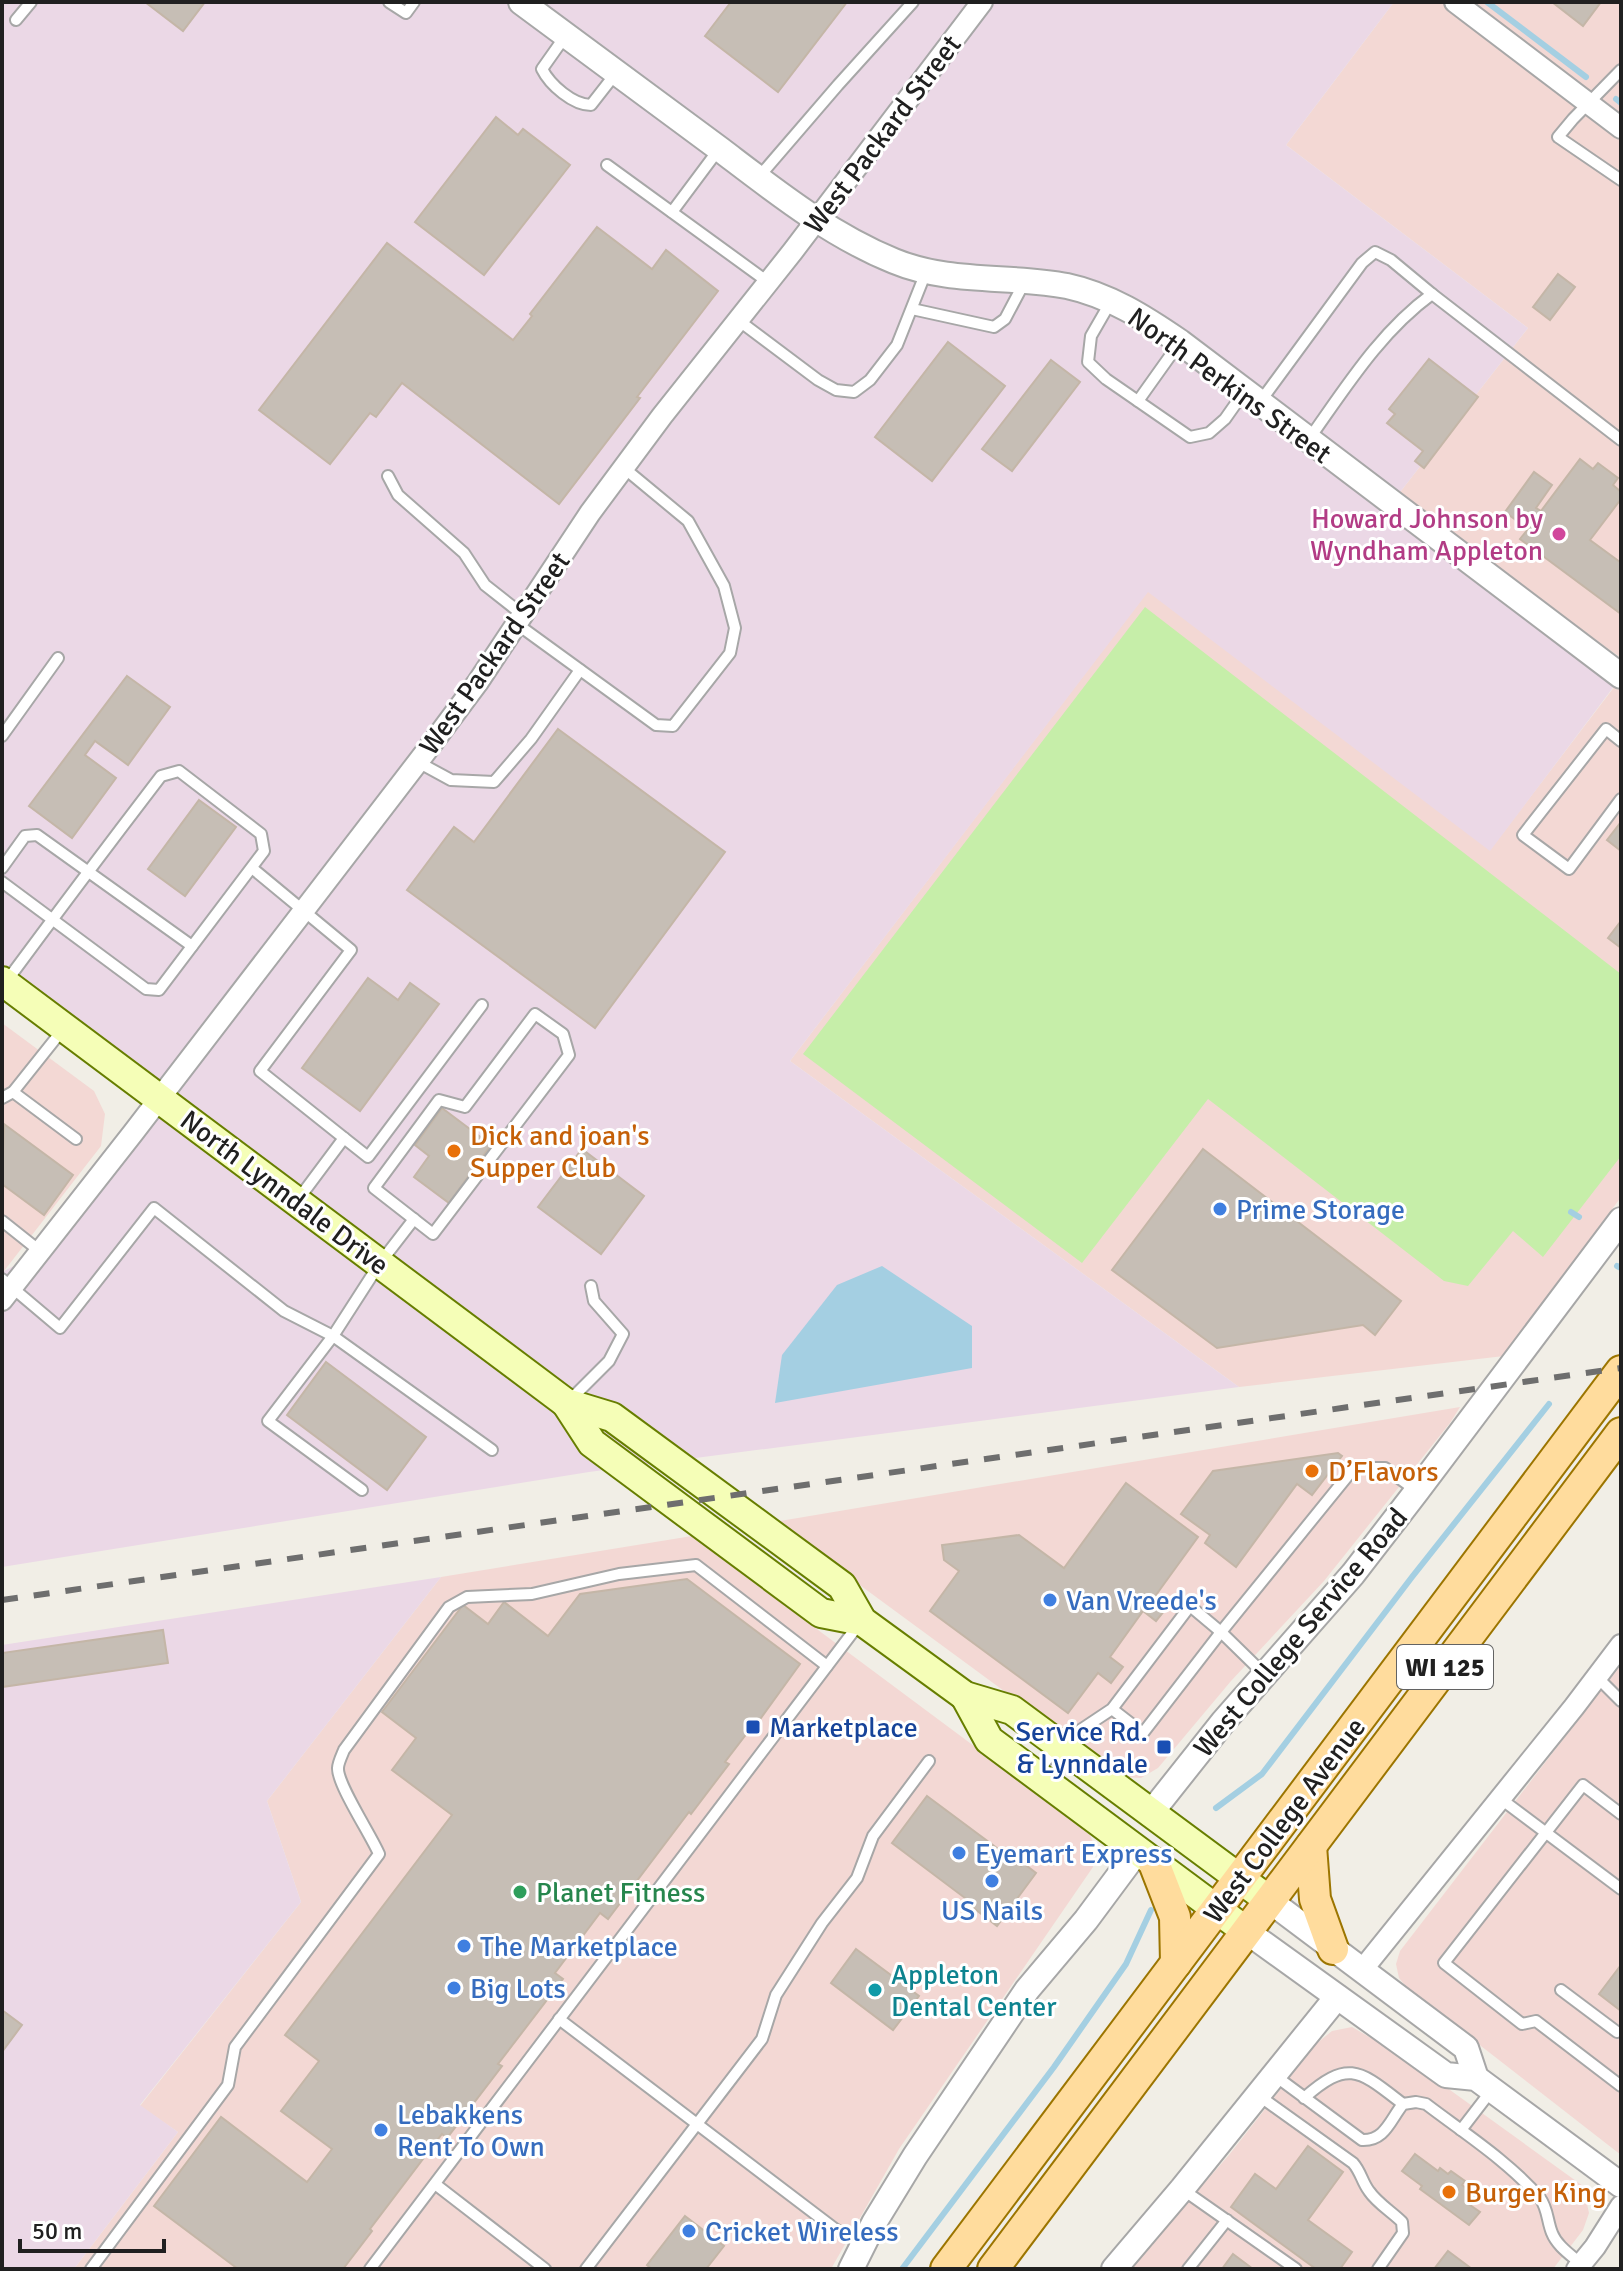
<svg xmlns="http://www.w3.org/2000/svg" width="1623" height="2271" viewBox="0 0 1623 2271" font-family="Signika,sans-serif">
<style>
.commercial{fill:#f3d8d4}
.industrial{fill:#ebd8e6}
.grass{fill:#c6eea9}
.water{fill:#a4cfe2}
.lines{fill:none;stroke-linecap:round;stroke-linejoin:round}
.stream{stroke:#a4cfe2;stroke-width:6}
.building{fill:#c6beb5;stroke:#c4b6a7;stroke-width:2}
.service-casing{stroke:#a7a7a7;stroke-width:14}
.minor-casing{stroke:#a7a7a7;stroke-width:24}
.tertiary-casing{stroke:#a7a7a7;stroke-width:28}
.secondary-casing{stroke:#677e00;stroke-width:32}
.primary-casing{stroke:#9c7500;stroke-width:34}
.service{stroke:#fff;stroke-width:10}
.minor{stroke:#fff;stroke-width:20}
.tertiary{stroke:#fff;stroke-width:24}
.secondary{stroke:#f5feb7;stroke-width:28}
.primary{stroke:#ffdc9d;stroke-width:30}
.rail{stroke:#6e6e6e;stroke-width:6;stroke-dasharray:16 16;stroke-linecap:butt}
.hotel-dot{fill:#d1479c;stroke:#fff;stroke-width:3}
.food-dot{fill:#e8710a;stroke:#fff;stroke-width:3}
.shop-dot{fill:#3f7fe0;stroke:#fff;stroke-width:3}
.transit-dot{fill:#1a4fb4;stroke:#fff;stroke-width:3}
.leisure-dot{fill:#2e9e5b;stroke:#fff;stroke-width:3}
.culture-dot{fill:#0f9aa8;stroke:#fff;stroke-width:3}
.labels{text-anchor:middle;stroke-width:6;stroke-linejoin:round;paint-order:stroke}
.shield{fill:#fff;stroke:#636363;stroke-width:2}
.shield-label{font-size:26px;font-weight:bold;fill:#202020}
.street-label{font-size:28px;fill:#202020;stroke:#fff}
.hotel-label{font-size:28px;fill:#b23c85;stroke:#fff;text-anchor:end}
.food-label{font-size:28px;fill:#c56008;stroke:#fff;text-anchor:start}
.shop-label{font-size:28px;fill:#366cbe;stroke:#fff;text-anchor:start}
.transit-label{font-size:28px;fill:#164399;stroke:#fff;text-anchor:start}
.leisure-label{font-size:28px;fill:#27864d;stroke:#fff;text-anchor:start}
.culture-label{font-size:28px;fill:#0d838f;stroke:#fff;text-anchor:start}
</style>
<rect width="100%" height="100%" fill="#f1eee6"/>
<g class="commercial">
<polygon points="1394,2 1621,2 1621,658 1397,496 1528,328 1286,145"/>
<polygon points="1148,591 1490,850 1621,678 1621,1197 1504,1356 1239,1387 790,1061"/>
<polygon points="2,1023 94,1091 105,1114 101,1146 4,1271 2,1269"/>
<polygon points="1460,1407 1450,1423 1324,1581 1231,1681 1158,1768 1141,1778 1125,1777 1106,1766 774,1522"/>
<polygon points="692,1536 1084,1828 1090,1835 1094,1845 1093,1867 899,2149 831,2269 74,2269 178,2132 140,2106 301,1902 267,1801 441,1577"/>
<polygon points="1621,1664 1621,2155 1409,1990 1399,1978 1396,1964 1400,1951"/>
<polygon points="1352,2027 1407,2059 1583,2186 1589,2213 1583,2230 1553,2269 1129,2269 1229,2155 1316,2044 1332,2031"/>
</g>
<g class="industrial">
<polygon points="2,2 1394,2 1286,145 1528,328 1397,496 1621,677 1490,851 1148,592 790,1061 1239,1387 589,1472 2,1567 2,1269 4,1271 41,1252 160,1098 2,981"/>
<polygon points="441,1577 267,1801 301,1902 140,2105 178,2132 74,2269 2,2269 2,1645"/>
</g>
<polygon class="grass" points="1145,607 1621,974 1621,1156 1543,1257 1513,1231 1468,1286 1444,1281 1208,1099 1082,1263 803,1054"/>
<polygon class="water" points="882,1266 972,1326 972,1368 775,1403 782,1355 837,1285"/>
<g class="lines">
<g class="stream">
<polyline points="1487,2 1586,77"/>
<polyline points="1616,99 1621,103"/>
<polyline points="1571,1212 1579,1217"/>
<polyline points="1617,1266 1621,1268"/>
<polyline points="1216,1808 1262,1774 1412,1577 1549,1404"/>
<polyline points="902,2269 1054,2067 1126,1964 1151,1910"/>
</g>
</g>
<g class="building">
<polygon points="145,2 205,2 183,31"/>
<polygon points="731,2 847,2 778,92 705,36"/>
<polygon points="1552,2 1601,2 1583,26"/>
<polygon points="496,117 518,135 523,129 570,165 484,275 415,222"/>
<polygon points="597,227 652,269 666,250 718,291 637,397 640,398 559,504 402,383 376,417 370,413 330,464 259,410 387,243 513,340 532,316 530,314"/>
<polygon points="1558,274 1575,287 1550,320 1533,307"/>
<polygon points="948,342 1005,386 932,481 875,437"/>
<polygon points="1429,359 1478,397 1424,468 1415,461 1423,451 1387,423 1395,414 1389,409"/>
<polygon points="1051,360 1080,382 1012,471 982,449"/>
<polygon points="1580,459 1593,469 1598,463 1618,478 1613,485 1621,492 1621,499 1590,540 1620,562 1621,561 1621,614 1520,539 1528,529 1505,512 1534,472 1552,485 1536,508 1541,511"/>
<polygon points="127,676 170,707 128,765 95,741 85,755 116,778 72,838 29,806"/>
<polygon points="558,729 725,852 595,1028 407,890 454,827 474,842"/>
<polygon points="199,800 236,827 185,896 148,869"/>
<polygon points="1621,822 1621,851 1607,840"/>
<polygon points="1621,921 1621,948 1608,938"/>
<polygon points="368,978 398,1000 410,983 439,1004 360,1111 302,1068"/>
<polygon points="442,1108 491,1145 449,1203 414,1177 429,1156 415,1145"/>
<polygon points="4,1124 73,1175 44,1215 2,1184"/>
<polygon points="582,1149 644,1196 601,1254 538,1207"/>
<polygon points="1203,1149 1401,1301 1375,1335 1363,1325 1217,1348 1112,1270"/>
<polygon points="326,1362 426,1437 387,1490 287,1415"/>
<polygon points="1338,1453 1342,1456 1312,1495 1297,1484 1236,1567 1205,1543 1210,1535 1181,1514 1213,1471"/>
<polygon points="1126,1483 1198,1537 1156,1595 1169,1605 1156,1621 1143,1611 1110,1657 1123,1667 1111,1683 1098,1673 1068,1713 930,1611 959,1571 944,1560 942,1545 1019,1535 1064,1568"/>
<polygon points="687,1579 800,1664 753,1729 751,1728 725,1762 729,1764 691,1814 689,1812 608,1919 600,1913 555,1973 563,1979 498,2064 502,2066 447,2138 442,2134 370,2229 372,2231 343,2269 238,2269 154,2206 221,2117 307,2182 332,2149 281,2111 319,2061 285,2035 452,1815 392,1770 416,1738 382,1712 463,1605 488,1624 504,1602 548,1636 580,1594"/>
<polygon points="163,1630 168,1663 2,1687 2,1653"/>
<polygon points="927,1796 1021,1866 1023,1863 1036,1873 997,1926 967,1903 969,1901 892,1843"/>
<polygon points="856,1949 919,1996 893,2030 831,1983"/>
<polygon points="1621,1965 1621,2011 1599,1994"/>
<polygon points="2,2010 22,2025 2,2052"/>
<polygon points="1308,2146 1343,2172 1308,2220 1352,2252 1340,2269 1316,2269 1231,2207 1255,2174 1276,2189"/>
<polygon points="1415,2154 1438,2171 1440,2168 1448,2174 1451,2171 1465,2181 1462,2185 1477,2196 1470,2205 1480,2212 1469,2225 1420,2189 1422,2186 1402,2171"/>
<polygon points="685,2216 724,2246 706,2269 652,2269 647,2265"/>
<polygon points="1448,2251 1472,2269 1434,2269"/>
<polygon points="1233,2254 1253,2269 1222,2269"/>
</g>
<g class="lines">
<defs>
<g id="service">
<polyline points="389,2 406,13 414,2"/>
<polyline points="16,20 31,2"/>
<path d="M 566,35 L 542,69 C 550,85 573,105 591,105 L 616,73"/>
<polyline points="1621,70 1573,119 1558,137 1621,180"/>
<polyline points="607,165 768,282"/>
<polyline points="758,178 838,85 913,2"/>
<polyline points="672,212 719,149"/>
<polyline points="1110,303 1091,336 1088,362 1106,379 1190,437 1209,433 1225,419 1244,392"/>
<polyline points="912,309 994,327 1005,319 1024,283"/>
<polyline points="738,320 818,380 836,390 854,392 870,380 897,345 926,272"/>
<polyline points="1138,401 1180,342"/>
<polyline points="1260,402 1362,263 1375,252 1391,260 1432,294"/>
<path d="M 1309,439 C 1346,387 1380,332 1432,294 L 1621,440"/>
<polyline points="388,476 398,495 464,553 485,585 523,615"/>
<polyline points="517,624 656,725 673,726 730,653 735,628 724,586 688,521 624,468"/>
<polyline points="2,736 58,658"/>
<polyline points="1621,741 1606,729 1523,835 1569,869 1621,799"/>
<polyline points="418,762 451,780 494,782 531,739 580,670"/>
<polyline points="2,868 25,836 37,835 192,946"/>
<polyline points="252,868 351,950 260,1071 344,1138 297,1201"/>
<path d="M 2,882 L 146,989 L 159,990 L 264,851 L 261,834 L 179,771 L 161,776 C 109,844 57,913 6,982"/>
<polygon points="535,1014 563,1034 569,1055 433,1234 374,1188 439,1100 465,1107"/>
<polyline points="13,1092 76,1139"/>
<polyline points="2,1098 13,1092 64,1028"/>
<polyline points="344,1138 368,1157 482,1005"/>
<polyline points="2,1221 41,1252"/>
<polyline points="2,1279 60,1328 154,1208 284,1311 333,1336 380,1263 414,1219"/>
<polyline points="568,1402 609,1361 623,1334 594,1301 591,1286"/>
<polyline points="362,1490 268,1421 333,1336 492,1450"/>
<polyline points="1264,1674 1221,1632 1354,1468 1385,1468 1417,1491"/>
<polyline points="1597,1677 1621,1701"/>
<polyline points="1036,1774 1058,1745 1112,1709 1190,1606 1221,1632 1143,1733 1112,1709"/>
<polyline points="1501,1799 1621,1889"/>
<polyline points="1621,1814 1583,1785 1444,1963 1522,2024 1536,2021 1621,2086"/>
<polyline points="1561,1990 1617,2032"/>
<polyline points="559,2019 835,2229 861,2244"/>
<path d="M 1274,2075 L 1362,2140 C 1385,2141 1390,2120 1403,2104 L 1416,2102 L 1426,2104 C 1464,2133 1508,2161 1540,2198 C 1548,2209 1547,2221 1552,2233 C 1557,2246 1571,2255 1581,2264"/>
<path d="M 1258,2095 L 1353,2163 C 1361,2172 1362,2182 1369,2191 C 1377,2203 1392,2212 1402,2222 L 1403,2233 L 1378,2269"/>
<path d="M 1304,2098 C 1349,2058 1360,2071 1403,2104"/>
<polyline points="1461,2130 1491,2091"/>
<polyline points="435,2184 545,2269"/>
<polyline points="1182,2189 1296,2269"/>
<path d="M 91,2269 L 228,2085 L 235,2047 L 379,1854 C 371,1835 337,1784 338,1768 C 338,1763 342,1755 344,1750 L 449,1607 L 467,1597 L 532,1594 L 619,1574 L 696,1565 L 827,1666"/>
<polyline points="370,2269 859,1624"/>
<polyline points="586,2269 762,2039 776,1995 822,1923 857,1878 873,1836 929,1761"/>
<polyline points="1188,2269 1227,2220"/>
</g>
<g id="minor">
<polyline points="1455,2 1621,128"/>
<polyline points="2,1300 133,1133 434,741 478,682 590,513 662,416 793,251 982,2"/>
<polyline points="1362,1970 1574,1707 1621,1645"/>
<polyline points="1577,2269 1595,2247 1621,2206"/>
</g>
<g id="tertiary">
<path d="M 521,2 C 587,51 654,100 721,150 C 775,191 830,235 894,261 C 949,284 1010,275 1067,286 C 1109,295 1145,318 1180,342 L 1621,676"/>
<polyline points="1150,1814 1223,1722 1353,1574 1417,1491 1621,1220"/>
<polyline points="1270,1901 1466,2048 1476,2078"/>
<polyline points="1246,1931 1446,2075 1476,2078 1621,2185"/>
<polyline points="851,2269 874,2223 915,2156 1027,1990 1086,1920 1138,1850"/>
<polyline points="1114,2269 1182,2189 1337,1997"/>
</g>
<g id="secondary">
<polyline points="2,981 566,1403 612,1417 842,1586 862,1621 965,1696 1012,1710 1270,1901"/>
<polyline points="566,1403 592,1443 821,1613 862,1621"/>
<polyline points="965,1696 989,1740 1246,1931"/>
</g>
<g id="primary">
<polyline points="1311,1846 1315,1899 1333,1949"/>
<polyline points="1154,1863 1175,1917 1176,1963"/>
<polyline points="946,2269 1621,1371"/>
<polyline points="993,2269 1621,1433"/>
</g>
</defs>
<use href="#service" class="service-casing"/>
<use href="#minor" class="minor-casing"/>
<use href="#tertiary" class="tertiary-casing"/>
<use href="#secondary" class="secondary-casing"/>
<use href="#primary" class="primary-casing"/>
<use href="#service" class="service"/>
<use href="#minor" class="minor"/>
<use href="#tertiary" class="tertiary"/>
<use href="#secondary" class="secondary"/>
<use href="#primary" class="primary"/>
<polyline class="rail" points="2,1600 1621,1368"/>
</g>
<circle class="hotel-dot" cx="1559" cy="534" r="8"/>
<g class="food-dot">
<circle cx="454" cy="1151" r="8"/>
<circle cx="1312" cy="1471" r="8"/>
<circle cx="1449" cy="2192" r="8"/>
</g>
<g class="shop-dot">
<circle cx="1220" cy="1209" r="8"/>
<circle cx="1050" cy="1600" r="8"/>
<circle cx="959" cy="1853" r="8"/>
<circle cx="992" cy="1881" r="8"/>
<circle cx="464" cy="1946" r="8"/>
<circle cx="454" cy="1988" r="8"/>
<circle cx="381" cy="2130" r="8"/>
<circle cx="689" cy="2231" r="8"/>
</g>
<g class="transit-dot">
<rect x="745" y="1719" width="16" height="16" rx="4"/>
<rect x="1156" y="1739" width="16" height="16" rx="4"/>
</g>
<circle class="leisure-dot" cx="520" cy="1892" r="8"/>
<circle class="culture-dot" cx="875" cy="1990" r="8"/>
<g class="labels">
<rect class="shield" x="1397" y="1645" width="96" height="44" rx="6"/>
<g class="shield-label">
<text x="1445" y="1676">WI 125</text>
</g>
<g class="street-label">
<text transform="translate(882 134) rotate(-53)" y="10">West Packard Street</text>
<text transform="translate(1230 385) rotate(36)" y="10">North Perkins Street</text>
<text transform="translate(494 653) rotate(-55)" y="10">West Packard Street</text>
<text transform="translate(285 1192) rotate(37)" y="10">North Lynndale Drive</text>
<text transform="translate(1300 1632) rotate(-50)" y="10">West College Service Road</text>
<text transform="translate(1284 1820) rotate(-53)" y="10">West College Avenue</text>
</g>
<g class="hotel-label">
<text x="1543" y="528">Howard Johnson by<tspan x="1543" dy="32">Wyndham Appleton</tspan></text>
</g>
<g class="food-label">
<text x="470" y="1145">Dick and joan's<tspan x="470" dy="32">Supper Club</tspan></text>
<text x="1328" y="1481">D’Flavors</text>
<text x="1465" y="2202">Burger King</text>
</g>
<g class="shop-label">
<text x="1236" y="1219">Prime Storage</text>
<text x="1066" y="1610">Van Vreede's</text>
<text x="975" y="1863">Eyemart Express</text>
<text x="992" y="1920" text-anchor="middle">US Nails</text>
<text x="480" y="1956">The Marketplace</text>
<text x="470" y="1998">Big Lots</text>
<text x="397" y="2124">Lebakkens<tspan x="397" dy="32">Rent To Own</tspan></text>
<text x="705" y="2241">Cricket Wireless</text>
</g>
<g class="transit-label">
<text x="769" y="1737">Marketplace</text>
<text x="1148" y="1741" text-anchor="end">Service Rd.<tspan x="1148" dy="32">&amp; Lynndale</tspan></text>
</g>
<g class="leisure-label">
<text x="536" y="1902">Planet Fitness</text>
</g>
<g class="culture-label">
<text x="891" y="1984">Appleton<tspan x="891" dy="32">Dental Center</tspan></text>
</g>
</g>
<rect width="1623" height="2271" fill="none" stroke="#202020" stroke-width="8"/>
<path d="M20 2239v12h144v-12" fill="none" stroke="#202020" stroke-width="4"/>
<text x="32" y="2239" font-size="24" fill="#202020" stroke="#ffffff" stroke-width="6" paint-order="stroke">50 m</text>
</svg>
